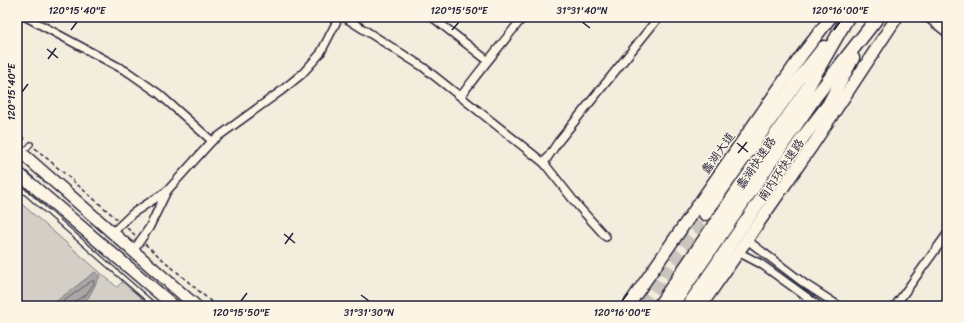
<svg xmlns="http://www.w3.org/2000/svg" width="964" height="323" viewBox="0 0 964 323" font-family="Sriracha,'LXGW WenKai TC',sans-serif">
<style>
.green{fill:#d4cfc6;stroke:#7b7880}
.water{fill:#aca7a6;stroke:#75727b}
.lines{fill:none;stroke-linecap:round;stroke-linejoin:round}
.shore{stroke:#595766;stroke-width:1}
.highway-tunnel{stroke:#c9c4bd;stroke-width:12;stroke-dasharray:12 6;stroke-linecap:butt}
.lane-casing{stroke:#22223b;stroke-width:6}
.street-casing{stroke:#22223b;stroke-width:10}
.secondary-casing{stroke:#22223b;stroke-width:13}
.primary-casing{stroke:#22223b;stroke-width:14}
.highway-casing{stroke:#22223b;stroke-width:15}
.path{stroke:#22223b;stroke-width:1.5;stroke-dasharray:4 3;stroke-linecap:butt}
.lane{stroke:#fcf5e5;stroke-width:3.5}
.street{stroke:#fcf5e5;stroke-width:7}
.secondary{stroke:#fcf5e5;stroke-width:10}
.primary{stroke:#fcf5e5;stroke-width:11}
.highway{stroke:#fcf5e5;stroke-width:12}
.ticks{fill:none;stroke:#22223b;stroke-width:1.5}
.labels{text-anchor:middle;stroke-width:3;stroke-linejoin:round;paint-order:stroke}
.street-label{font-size:12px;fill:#22223b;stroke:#fcf5e5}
.neatline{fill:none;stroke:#22223b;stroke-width:1.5}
.ticks-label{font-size:10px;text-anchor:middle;fill:#22223b}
</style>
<rect width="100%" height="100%" fill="#f3edde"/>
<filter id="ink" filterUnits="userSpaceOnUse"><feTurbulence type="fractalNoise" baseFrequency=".025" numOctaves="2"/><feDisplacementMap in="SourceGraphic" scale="8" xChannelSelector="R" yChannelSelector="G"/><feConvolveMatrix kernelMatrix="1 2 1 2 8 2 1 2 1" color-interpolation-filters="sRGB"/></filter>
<g filter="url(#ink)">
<polygon class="green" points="17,200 117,287 122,282 151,306 17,306"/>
<polygon class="water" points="95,272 100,276 88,298 76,306 50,306"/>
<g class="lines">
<polyline class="shore" points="57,306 93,280 94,283 86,295 75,301 74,306"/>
<polyline class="highway-tunnel" points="643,306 705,214"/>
<defs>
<g id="lane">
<polyline points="17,159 31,144"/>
<polyline points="17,185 155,306"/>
</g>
<g id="street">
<polyline points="26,17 128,72 158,93 212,141"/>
<polyline points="344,17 423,67 544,163 578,206 606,237"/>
<polyline points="432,17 487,60"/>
<path d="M 461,96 C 481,68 503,43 523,17"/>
<polyline points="544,163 558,142 659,17"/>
<polyline points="167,191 212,141 281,91 302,74 320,54 339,17"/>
<polyline points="112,233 133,213 167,191 149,228 133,251"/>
<polyline points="747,240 805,284 839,306"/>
<polyline points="738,252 761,264 819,306"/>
<polyline points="895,306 947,234"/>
</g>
<polyline id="secondary" points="929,17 947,31"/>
<g id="primary">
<polyline points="17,149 196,306"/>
<polyline points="17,172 174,306"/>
<polyline points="628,306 801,56 831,17"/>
<polyline points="701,306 814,143 897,17"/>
</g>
<g id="highway">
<polyline points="705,214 798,80 824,47"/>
<polyline points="659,306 808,87 848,17"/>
<polyline points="672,306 816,96 878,17"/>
<polyline points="688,306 804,136 828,105 853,58"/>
</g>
</defs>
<use href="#lane" class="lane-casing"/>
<use href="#street" class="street-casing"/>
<use href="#secondary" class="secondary-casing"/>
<use href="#primary" class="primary-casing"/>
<use href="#highway" class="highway-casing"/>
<g class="path">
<polyline points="17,132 26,140"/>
<polyline points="35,148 117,219"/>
<polyline points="127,228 135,235"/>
<polyline points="145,244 216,306"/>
</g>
<use href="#lane" class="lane"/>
<use href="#street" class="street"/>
<use href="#secondary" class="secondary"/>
<use href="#primary" class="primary"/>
<use href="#highway" class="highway"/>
</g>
</g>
<path class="ticks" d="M 582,22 L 590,28M 71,30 L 77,22M 452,30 L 459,22M 834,30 L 840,22M 47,49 L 58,58M 48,59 L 56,48M 22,92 L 28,84M 737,143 L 748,152M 738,153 L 747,142M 284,234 L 295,243M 285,244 L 293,233M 361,295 L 369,301M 241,301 L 247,293M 622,301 L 628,293"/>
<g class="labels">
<g class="street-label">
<text transform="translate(718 153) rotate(-55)" y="4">蠡湖大道</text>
<text transform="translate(756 163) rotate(-56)" y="4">蠡湖快速路</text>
<text transform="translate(781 170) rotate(-56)" y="4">南内环快速路</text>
</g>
</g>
<rect width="964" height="323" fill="none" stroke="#fcf5e5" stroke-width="44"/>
<rect x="22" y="22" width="920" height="279" class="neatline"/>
<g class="ticks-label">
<text x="77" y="14">120°15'40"E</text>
<text x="459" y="14">120°15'50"E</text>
<text x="582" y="14">31°31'40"N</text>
<text x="840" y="14">120°16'00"E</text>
<text transform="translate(11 92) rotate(-90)" y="4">120°15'40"E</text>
<text x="241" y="316">120°15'50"E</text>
<text x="369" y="316">31°31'30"N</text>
<text x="622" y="316">120°16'00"E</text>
</g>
</svg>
